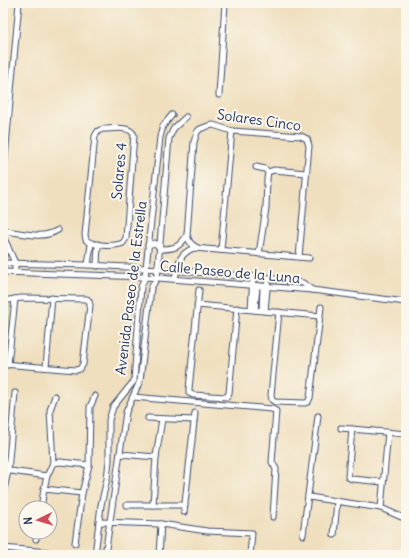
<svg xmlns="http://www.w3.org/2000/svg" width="409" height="558" viewBox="0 0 409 558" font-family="Delius,sans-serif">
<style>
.green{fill:#b4ce74;stroke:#687e69}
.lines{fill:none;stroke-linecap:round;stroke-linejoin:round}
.street-casing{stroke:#3b496c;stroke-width:7}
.street{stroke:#fff;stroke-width:5}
.labels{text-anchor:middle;stroke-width:4;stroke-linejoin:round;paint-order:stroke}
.street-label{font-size:14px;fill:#1b2f5e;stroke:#fbf7ec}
</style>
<rect width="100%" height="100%" fill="#fbf7ec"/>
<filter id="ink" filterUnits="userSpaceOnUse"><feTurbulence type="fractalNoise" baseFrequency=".025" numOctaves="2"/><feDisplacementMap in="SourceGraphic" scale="8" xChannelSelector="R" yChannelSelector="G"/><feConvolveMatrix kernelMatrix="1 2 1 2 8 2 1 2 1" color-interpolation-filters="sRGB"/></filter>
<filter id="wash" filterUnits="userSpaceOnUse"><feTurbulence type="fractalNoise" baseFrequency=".012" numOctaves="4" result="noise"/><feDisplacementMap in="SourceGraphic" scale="16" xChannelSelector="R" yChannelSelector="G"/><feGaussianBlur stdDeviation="0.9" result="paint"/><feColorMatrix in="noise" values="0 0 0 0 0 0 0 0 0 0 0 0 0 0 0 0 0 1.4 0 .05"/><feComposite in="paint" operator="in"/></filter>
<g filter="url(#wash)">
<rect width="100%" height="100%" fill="#efdfbe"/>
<polygon class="green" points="3,304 11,307 8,356 3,355"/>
</g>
<g filter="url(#ink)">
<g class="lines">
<defs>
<g id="street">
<polyline points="219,95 225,3"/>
<path d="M 103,129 C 113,129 130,125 134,135 L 126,238 L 123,243 C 113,247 94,246 86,240 L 85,235 L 95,136 L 98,131 Z"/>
<polyline points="256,167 265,169 268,172"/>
<polyline points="3,179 19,3"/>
<path d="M 6,231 C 23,233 42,240 58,230"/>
<path d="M 187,235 C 189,242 191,245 198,248"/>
<polyline points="3,236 15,263 15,272"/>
<path d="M 148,245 L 155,243 L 161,249 C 174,249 180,247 187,235 L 194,142 L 197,132 L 200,129 L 208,126 L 213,125 L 232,131 L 301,136 L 307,139 L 309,146 L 299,257"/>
<polyline points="221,250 232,131"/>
<polyline points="259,254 266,208 267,179 268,172 274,170 306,173"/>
<polyline points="3,259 7,245"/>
<polyline points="3,263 88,265 146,268 268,278 303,283 312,290"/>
<polyline points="88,265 91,244"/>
<polyline points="97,266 98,244"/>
<polyline points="3,272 145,277 312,290 406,302"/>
<path d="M 175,279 C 178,265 178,254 194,248 L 309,258"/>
<polyline points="199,290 189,389 189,393 193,395 227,397 229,393 237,308"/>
<polyline points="3,301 21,298 87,299 89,301 90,305 83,364 80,369 76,370 3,364"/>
<polyline points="197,305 320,316"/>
<polyline points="251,309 253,277"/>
<polyline points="255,310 257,286"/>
<polyline points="262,310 263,287"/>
<polyline points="265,311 268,278"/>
<polyline points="279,312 271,395 272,400 275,402 305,403 308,402 310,398 321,307"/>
<polyline points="8,365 15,299"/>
<polyline points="46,367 52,298"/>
<polyline points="133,397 272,409 276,411 272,462 276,469 273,517"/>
<polyline points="148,418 194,420"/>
<polyline points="341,428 406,434"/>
<polyline points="352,429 348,477 352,479 383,482"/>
<polyline points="120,454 156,457"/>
<polyline points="53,463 50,410 55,396"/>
<polyline points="3,470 47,476"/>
<polyline points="82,493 44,489 47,476 53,463 60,462 89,465"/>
<polyline points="3,494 8,471 15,393"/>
<polyline points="309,497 381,508 406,519"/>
<polyline points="127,505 185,505"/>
<polyline points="153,505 156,457 162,419"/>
<polyline points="41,508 44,489"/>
<polyline points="381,508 388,432"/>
<polyline points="184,512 195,413"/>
<polyline points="99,522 161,524 207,531 252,533 250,555"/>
<polyline points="303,535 318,416"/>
<polyline points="334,535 337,501"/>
<polyline points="36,539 37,532"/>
<polyline points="75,543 82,493 89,465 90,407 95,396"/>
<polyline points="3,548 48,552 52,555"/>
<polyline points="95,555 101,505 107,479 109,461 109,420 113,407 134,381 141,287 145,277 160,137 163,126 172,115"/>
<polyline points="105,555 126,412 140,381 151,288 157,278 169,138 174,128 186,117"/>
<polyline points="159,555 161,524"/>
</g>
</defs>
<use href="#street" class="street-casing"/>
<use href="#street" class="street"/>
</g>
</g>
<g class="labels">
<g class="street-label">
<text transform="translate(259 120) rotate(8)" y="5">Solares Cinco</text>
<text transform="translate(119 171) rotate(-85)" y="5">Solares 4</text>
<text transform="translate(230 272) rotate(5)" y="5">Calle Paseo de la Luna</text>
<text transform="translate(131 288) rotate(-83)" y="5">Avenida Paseo de la Estrella</text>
</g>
</g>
<rect width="409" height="558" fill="none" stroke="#fbf7ec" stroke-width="16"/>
<g transform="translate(38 520) rotate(265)"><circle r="19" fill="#fbf7ec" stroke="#a1a7b3"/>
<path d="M0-3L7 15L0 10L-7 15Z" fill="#d1495b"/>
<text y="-6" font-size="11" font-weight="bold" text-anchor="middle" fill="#1b2f5e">N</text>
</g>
</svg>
